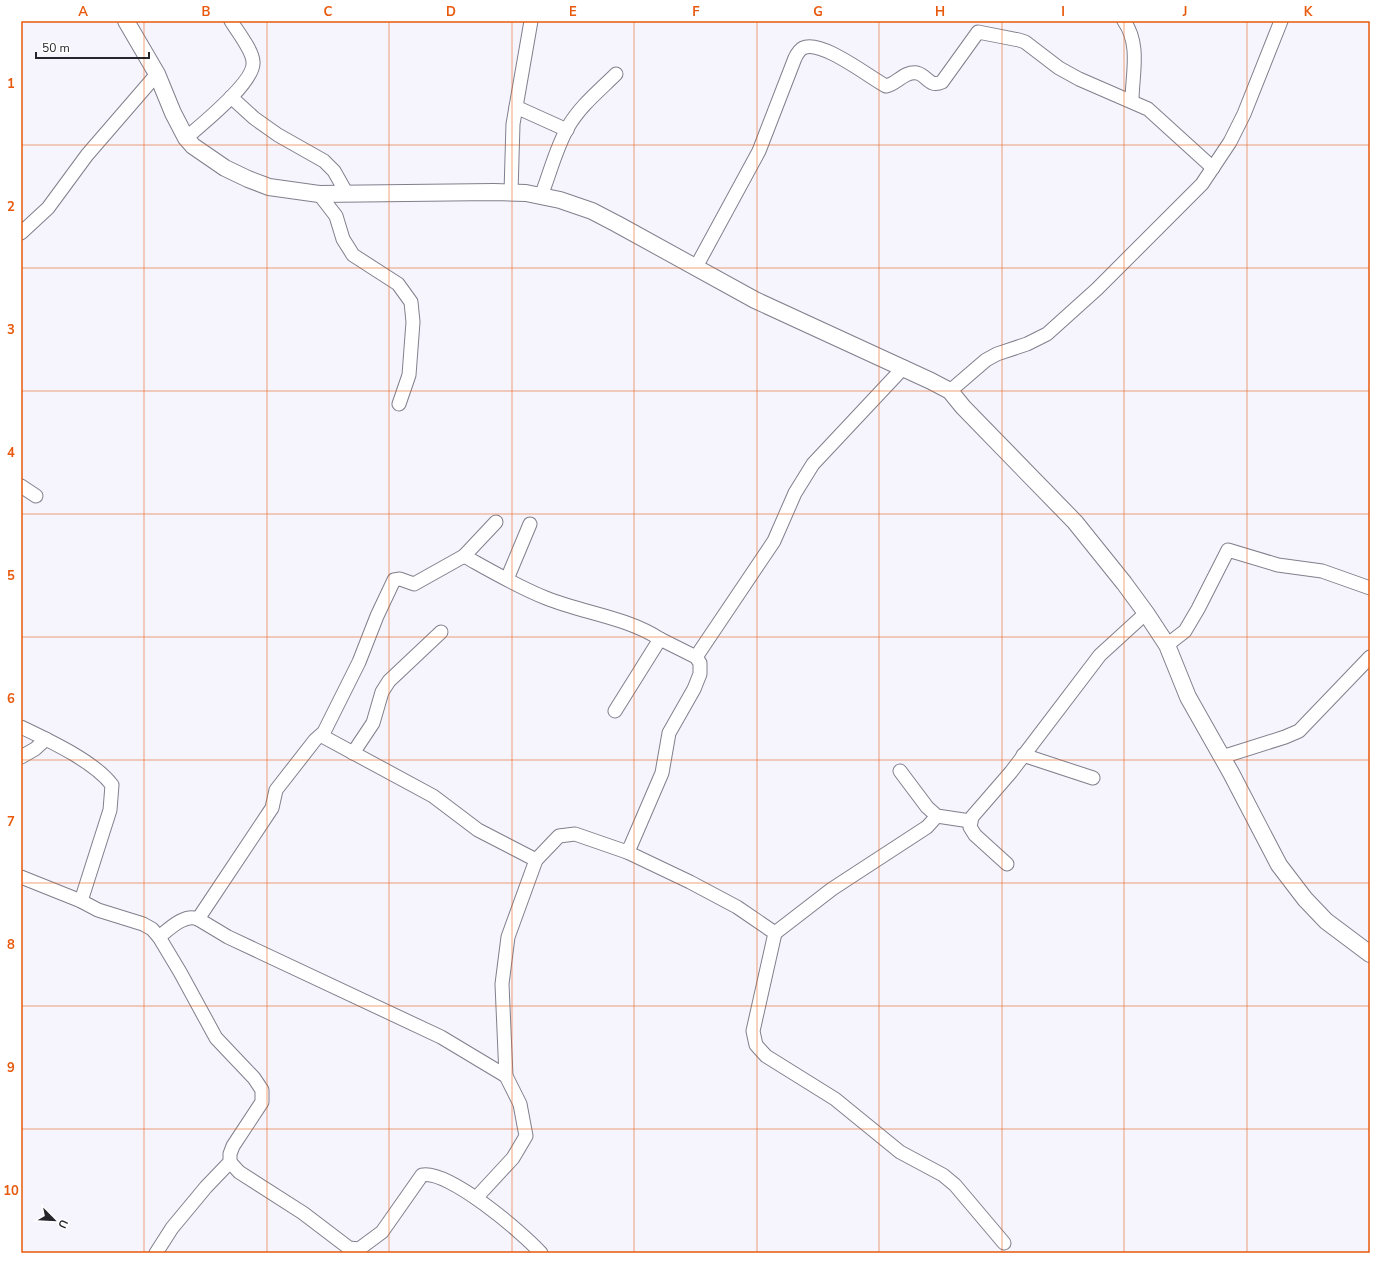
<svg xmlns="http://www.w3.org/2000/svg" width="1391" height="1274" viewBox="0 0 1391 1274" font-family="'Nunito Sans',sans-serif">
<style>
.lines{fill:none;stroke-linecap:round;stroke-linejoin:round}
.minor-casing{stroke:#817f8c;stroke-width:15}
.tertiary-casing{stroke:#817f8c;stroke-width:18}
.minor{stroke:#fff;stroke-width:13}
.tertiary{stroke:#fff;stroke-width:16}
.grid{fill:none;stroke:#e8590c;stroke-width:1;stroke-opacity:0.55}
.neatline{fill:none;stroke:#e8590c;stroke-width:1.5}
.grid-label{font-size:13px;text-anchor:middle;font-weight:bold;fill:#e8590c}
</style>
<rect width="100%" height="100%" fill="#f6f4fd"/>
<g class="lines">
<defs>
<g id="minor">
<path d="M 1124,21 C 1141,45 1132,75 1132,101"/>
<polyline points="231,97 254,118 278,135 324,161 334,171 347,194"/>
<polyline points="516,107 567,130"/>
<path d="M 186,138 C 202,124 255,82 253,62 C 253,51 237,31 231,21"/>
<polyline points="511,192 513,124 531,21"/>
<polyline points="319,194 336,216 343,239 353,255 398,284 411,302 413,322 409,375 399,404"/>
<path d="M 541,196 C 550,173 556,148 568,127 C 580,106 600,90 616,74"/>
<polyline points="21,233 48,208 87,155 157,74"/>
<path d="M 696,267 L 759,151 L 795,58 C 797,54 799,50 803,48 C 821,39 869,77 886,86 C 897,84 904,71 917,73 C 927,75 929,88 942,82 L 978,32 L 1019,40 L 1025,42 L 1059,68 L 1079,79 L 1148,109 L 1213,168"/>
<polyline points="950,391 986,360 997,354 1027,344 1047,334 1097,289 1202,184 1230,142 1244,114 1281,21"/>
<polyline points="21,486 36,496"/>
<path d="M 464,556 C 491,571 518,587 546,598 C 583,613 626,617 660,639 L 615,711"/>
<polyline points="507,579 530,524"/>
<polyline points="1167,645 1185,631 1198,609 1228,550 1278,565 1322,571 1370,588"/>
<polyline points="696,657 774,541 795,493 813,464 904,367"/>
<path d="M 21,727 C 48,740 94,761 112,785 L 110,810 L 81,901 L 98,910 L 143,924 L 152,929 L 159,937 L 180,972 L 216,1038 L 254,1078 L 262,1090 L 262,1102 L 233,1146 L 230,1154 L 230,1162 L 206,1187 L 172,1228 L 156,1253"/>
<polyline points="322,736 433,796 478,830 536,860"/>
<polyline points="353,753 373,723 382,692 389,681 441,632"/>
<polyline points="1023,755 1093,778"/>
<polyline points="21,757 35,749 46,739"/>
<polyline points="1222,757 1285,737 1299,731 1370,657"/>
<polyline points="900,771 927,807 937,816 970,821"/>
<polyline points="627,852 690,882 737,907 775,933 753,1031 756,1045 766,1056 835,1099 900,1152 943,1175 955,1185 1004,1243"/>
<polyline points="1007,864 975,835 970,827 972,817 1011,772 1100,655 1146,613"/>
<polyline points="21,877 81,901"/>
<polyline points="198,919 272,808 276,790 315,740 324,732 359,662 377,616 394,580 400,579 414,584 464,556 496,522"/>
<polyline points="775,933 832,889 927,827 937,816"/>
<path d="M 159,937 C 169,929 185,913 198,919 L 228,937 L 441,1037 L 506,1076"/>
<path d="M 230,1162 L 239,1172 L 303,1213 L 349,1248 L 359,1249 L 382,1232 L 422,1175 C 448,1169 523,1233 541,1253"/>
<polyline points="476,1198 513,1158 526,1136 520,1104 506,1076 502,984 508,937 536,860 559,836 575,834 627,852 631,845 662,773 669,733 694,689 700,674 700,663 696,657 660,639"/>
</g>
<polyline id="tertiary" points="126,21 157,74 173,113 186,138 193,146 225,168 248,179 269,187 319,194 494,192 526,193 560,200 592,211 617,224 755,300 931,381 950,391 963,407 1075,522 1124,583 1146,613 1167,645 1188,697 1231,773 1279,865 1305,899 1326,921 1370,954"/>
</defs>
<use href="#minor" class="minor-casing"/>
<use href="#tertiary" class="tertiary-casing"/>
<use href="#minor" class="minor"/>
<use href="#tertiary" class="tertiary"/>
</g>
<path class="grid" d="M 144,21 L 144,1253M 267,21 L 267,1253M 389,21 L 389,1253M 512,21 L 512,1253M 634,21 L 634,1253M 757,21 L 757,1253M 879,21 L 879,1253M 1002,21 L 1002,1253M 1124,21 L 1124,1253M 1247,21 L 1247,1253M 21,145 L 1370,145M 21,268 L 1370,268M 21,391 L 1370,391M 21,514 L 1370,514M 21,637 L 1370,637M 21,760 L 1370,760M 21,883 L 1370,883M 21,1006 L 1370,1006M 21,1129 L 1370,1129"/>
<rect width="1391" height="1274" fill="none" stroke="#ffffff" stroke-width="44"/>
<g transform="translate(54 1220) rotate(114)" stroke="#ffffff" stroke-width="3" paint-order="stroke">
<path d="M0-3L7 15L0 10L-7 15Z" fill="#26252b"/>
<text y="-6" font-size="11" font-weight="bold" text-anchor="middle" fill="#26252b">U</text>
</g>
<path d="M36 52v6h113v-6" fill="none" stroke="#26252b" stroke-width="2"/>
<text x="42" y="52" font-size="12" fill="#26252b" stroke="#ffffff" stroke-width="3" paint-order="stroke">50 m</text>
<rect x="22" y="22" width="1347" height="1230" class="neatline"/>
<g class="grid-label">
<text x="83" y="16">A</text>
<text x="206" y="16">B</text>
<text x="328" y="16">C</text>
<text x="451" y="16">D</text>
<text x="573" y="16">E</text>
<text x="696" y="16">F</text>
<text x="818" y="16">G</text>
<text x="940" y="16">H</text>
<text x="1063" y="16">I</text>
<text x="1185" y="16">J</text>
<text x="1308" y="16">K</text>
<text x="11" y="88">1</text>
<text x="11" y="211">2</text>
<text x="11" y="334">3</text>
<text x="11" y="457">4</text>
<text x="11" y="580">5</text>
<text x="11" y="703">6</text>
<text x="11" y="826">7</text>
<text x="11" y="949">8</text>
<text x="11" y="1072">9</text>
<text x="11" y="1195">10</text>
</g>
</svg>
